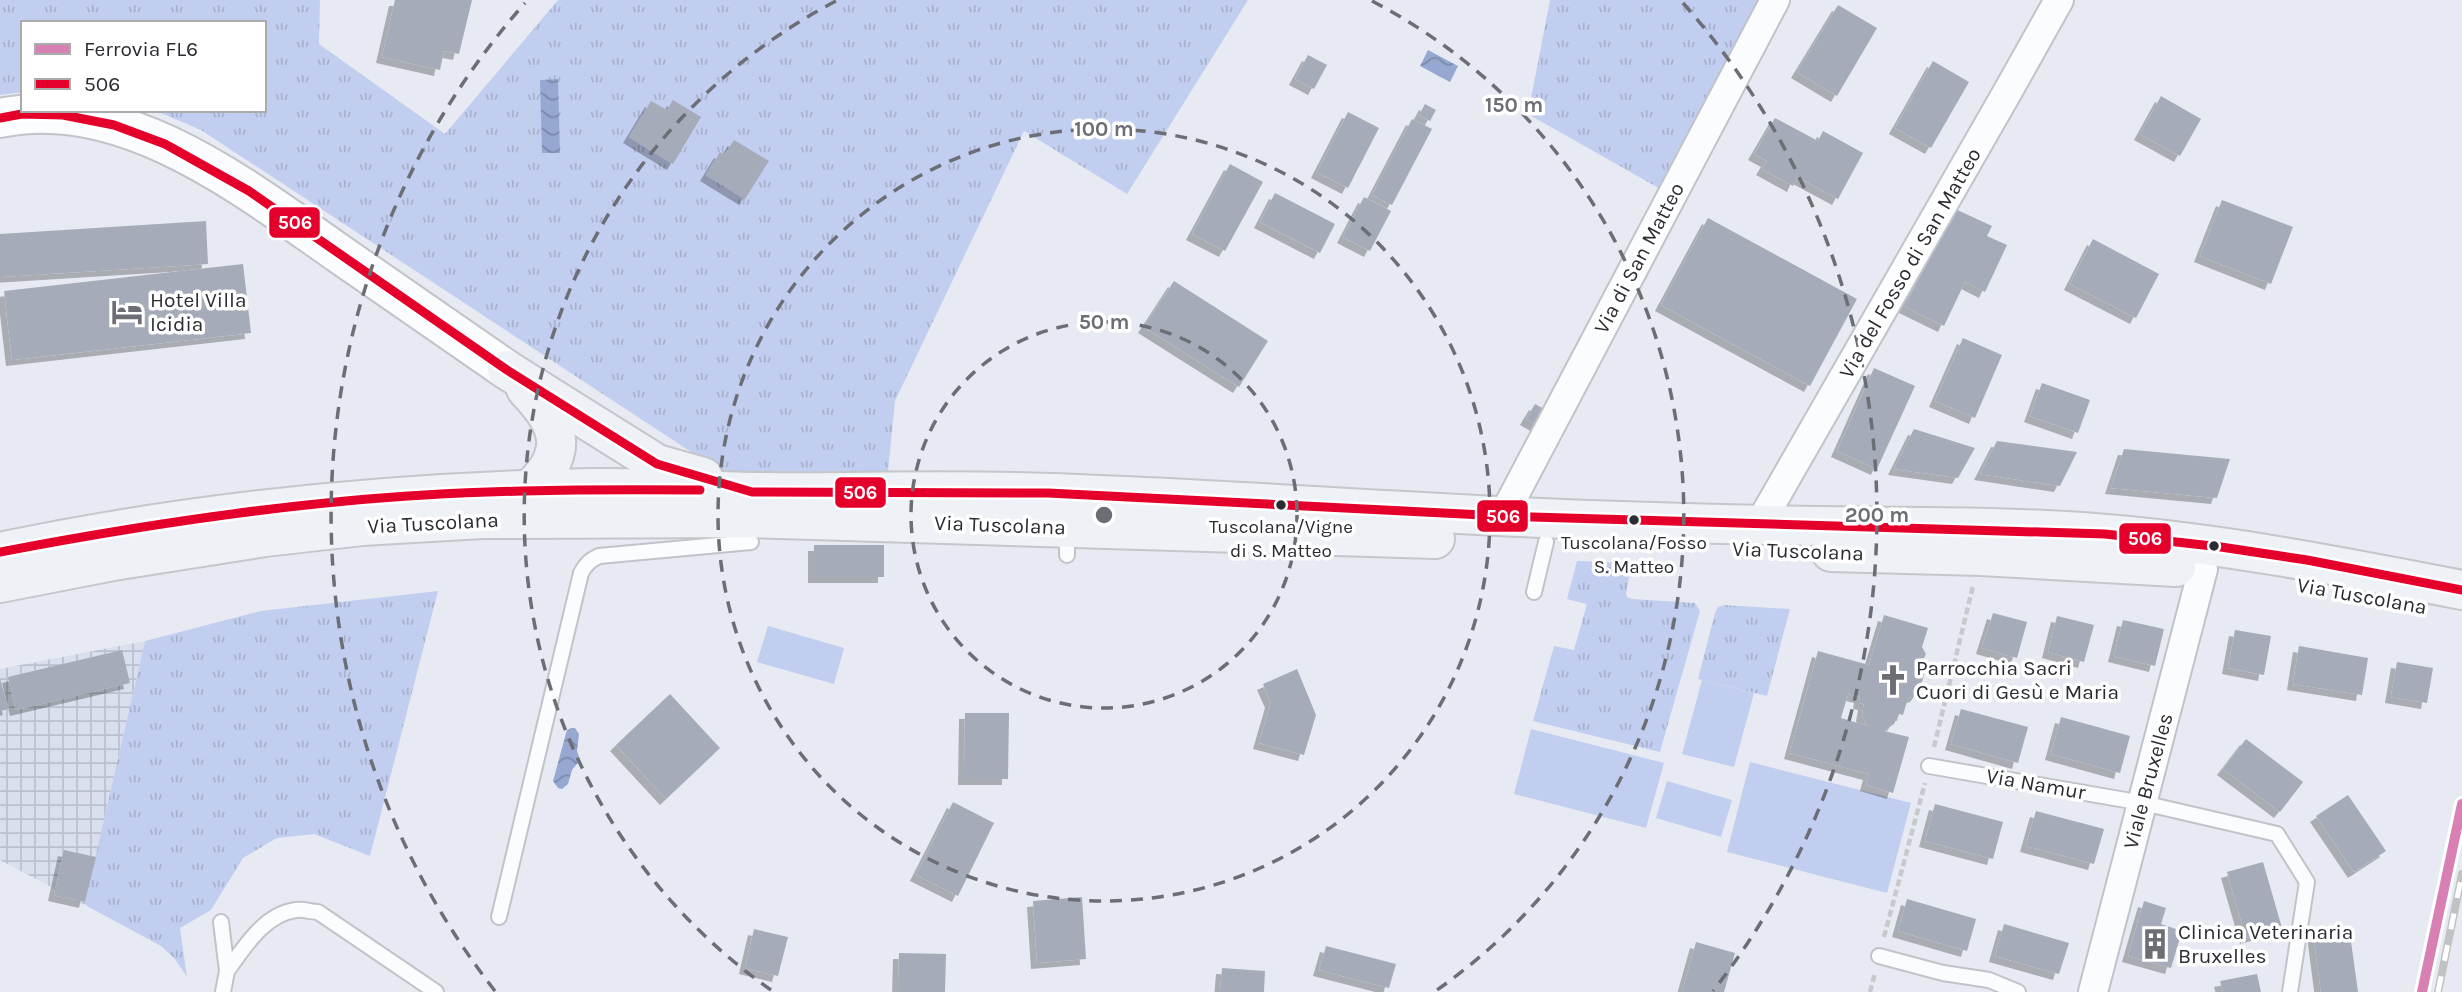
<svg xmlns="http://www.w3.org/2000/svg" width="2462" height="992" viewBox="0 0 2462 992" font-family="Karla,sans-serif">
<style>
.industrial{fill:url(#industrial-grid)}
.grass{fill:url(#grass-tufts)}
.pitch{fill:#c2ceef}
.water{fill:url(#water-waves)}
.building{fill:#a6abb9;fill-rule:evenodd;filter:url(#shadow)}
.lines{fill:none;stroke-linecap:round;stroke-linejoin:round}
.service-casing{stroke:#c0c3c9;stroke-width:18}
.minor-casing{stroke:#c0c3c9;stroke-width:32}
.secondary-casing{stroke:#c0c3c9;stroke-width:42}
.primary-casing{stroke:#c4c6c9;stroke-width:42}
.path{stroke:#c8c9cc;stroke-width:4.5;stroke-dasharray:7 3.5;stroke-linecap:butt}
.service{stroke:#fbfcfd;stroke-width:14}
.minor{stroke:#fbfcfd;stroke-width:28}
.secondary{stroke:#fbfcfd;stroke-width:38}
.primary{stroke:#eef1f6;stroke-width:38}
.rail-casing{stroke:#c1c2c4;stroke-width:8}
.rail{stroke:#fff;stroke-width:5;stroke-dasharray:16;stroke-linecap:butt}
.bus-1-casing{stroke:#fff;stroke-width:14}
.bus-1{stroke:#e4002b;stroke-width:9}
.rail-1-casing{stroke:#fff;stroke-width:16}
.rail-1{stroke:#d880b4;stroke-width:10}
.ring{fill:none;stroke:#6c6e75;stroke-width:3.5;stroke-dasharray:12 9}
.bus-dot{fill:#2a2c31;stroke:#fff;stroke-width:2.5}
.labels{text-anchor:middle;stroke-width:7;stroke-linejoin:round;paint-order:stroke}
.bus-label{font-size:19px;fill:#2a2c31;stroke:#fff}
.street-label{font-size:21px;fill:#2a2c31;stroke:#fff}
.poi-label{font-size:21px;fill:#2a2c31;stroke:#fff;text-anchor:start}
.centre{fill:#6c6e75;stroke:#fff;stroke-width:3.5}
.ring-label{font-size:21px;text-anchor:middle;font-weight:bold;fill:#6c6e75;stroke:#fff;stroke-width:7;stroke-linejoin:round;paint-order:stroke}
.line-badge{stroke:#fff;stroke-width:2.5}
.badge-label{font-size:19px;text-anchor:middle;font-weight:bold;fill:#fff}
</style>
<defs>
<pattern id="industrial-grid" width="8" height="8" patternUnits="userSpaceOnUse" patternTransform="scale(1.75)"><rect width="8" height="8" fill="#d9dfee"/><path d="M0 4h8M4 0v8" fill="none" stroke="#bac0cd"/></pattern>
<pattern id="grass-tufts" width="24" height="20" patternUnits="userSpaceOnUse" patternTransform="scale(1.75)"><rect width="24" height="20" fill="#c2ceef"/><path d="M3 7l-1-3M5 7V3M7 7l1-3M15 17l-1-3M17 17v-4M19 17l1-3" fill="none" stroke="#a7b1cd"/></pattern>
<pattern id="water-waves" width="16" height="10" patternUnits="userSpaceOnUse" patternTransform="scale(1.75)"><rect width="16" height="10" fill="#96a8d2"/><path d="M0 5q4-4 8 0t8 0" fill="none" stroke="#7b89ab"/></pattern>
<filter id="shadow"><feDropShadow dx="-6" dy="6" stdDeviation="0" flood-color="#0004"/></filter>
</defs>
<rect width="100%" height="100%" fill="#e7eaf2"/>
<polygon class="industrial" points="145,641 85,902 87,906 0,860 0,669"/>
<g class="grass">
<polygon points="0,0 320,0 319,44 445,134 558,0 1248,0 1127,194 1024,131 895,401 886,492 752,492 201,130 154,110 264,110 264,23 23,23 23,92 0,95"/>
<polygon points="1550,0 1765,0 1662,190 1528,114"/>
<polygon points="1577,561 1632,563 1626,593 1627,597 1632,599 1695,603 1700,611 1660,752 1533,721 1554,646 1574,650 1587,604 1567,599"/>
<polygon points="438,591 370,856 314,834 277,838 243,858 211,910 180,928 187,977 175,959 161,946 87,906 85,902 145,641 261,611"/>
<polygon points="1724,605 1790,609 1767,696 1698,679 1715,613 1718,607"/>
</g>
<g class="pitch">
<polygon points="768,626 844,648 834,684 757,662"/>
<polygon points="1702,680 1754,693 1734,767 1682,754"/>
<polygon points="1531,729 1664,763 1646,828 1514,794"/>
<polygon points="1750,762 1911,803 1887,893 1727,852"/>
<polygon points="1667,781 1732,800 1721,837 1656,818"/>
</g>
<g class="water">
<polygon points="1428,50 1458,66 1450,82 1420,66"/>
<polygon points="558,79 560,153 542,153 540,80"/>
<polygon points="571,728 575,728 579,734 577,751 580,760 572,770 568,784 562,789 558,788 553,781 567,730"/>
</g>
<g class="building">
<polygon points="395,0 472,0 459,54 444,51 440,70 382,57"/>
<polygon points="1838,5 1877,28 1837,96 1797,72"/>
<polygon points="1308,55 1327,65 1314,89 1295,79"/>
<polygon points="1933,61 1969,82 1931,148 1895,128"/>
<polygon points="2161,96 2201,119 2180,156 2140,134"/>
<polygon points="673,100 701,117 673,164 629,137 651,101 667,110"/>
<polygon points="1425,104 1436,110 1430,121 1419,115"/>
<polygon points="1348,112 1379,128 1348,188 1317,172"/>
<polygon points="1775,118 1818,141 1823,131 1863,153 1838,199 1797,177 1793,186 1762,169 1767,161 1754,154"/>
<polygon points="1412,119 1432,129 1392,205 1372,195"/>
<polygon points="734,140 769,161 745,199 706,175 720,152 724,155"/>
<polygon points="1230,164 1263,182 1225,251 1192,234"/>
<polygon points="1275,193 1335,224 1320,253 1260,222"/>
<polygon points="1364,197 1391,211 1370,251 1343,237"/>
<polygon points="2222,200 2293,227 2271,284 2200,256"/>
<polygon points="1953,208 1992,226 1987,236 2007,245 1985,292 1965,282 1944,326 1905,307"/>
<polygon points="1708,218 1857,299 1810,386 1661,305"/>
<polygon points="206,221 208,264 0,277 0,234"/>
<polygon points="2093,239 2159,274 2136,318 2070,284"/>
<polygon points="243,264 251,333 12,360 4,291"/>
<polygon points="1174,281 1268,341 1239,387 1144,327"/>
<polygon points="1963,338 2002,355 1975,418 1935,401"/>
<polygon points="1874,368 1915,386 1877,469 1837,451"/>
<polygon points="2042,383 2090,400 2078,433 2030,416"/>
<polygon points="1535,404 1548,411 1540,427 1526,419"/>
<polygon points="1914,429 1975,448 1958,478 1894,469"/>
<polygon points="1997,441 2077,452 2060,486 1980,474"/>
<polygon points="2124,449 2230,459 2217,498 2111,488"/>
<rect x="814" y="545" width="70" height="32"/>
<polygon points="1993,613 2027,622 2017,658 1982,648"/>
<path d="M 1884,615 L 1928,628 L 1922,647 L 1926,654 L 1923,660 L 1926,668 L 1919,692 L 1916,696 L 1908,698 L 1903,715 L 1899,714 L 1894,724 L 1884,731 L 1909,737 L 1893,793 L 1866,785 L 1869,774 L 1790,753 L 1818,651 L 1869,665 ZM 1848,694 L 1860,697 L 1859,703 L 1864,704 L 1862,715 L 1868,726 L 1841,718 Z"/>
<polygon points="2057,616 2094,625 2084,662 2048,652"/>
<polygon points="2123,620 2164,629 2155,666 2114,656"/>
<polygon points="2235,630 2271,636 2264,675 2228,668"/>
<polygon points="2299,646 2368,658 2362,695 2293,684"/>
<polygon points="122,650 130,683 16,710 8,677"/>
<polygon points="2397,662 2433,668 2427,703 2391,697"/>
<polygon points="1297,669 1316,715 1304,755 1259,743 1271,702 1263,684"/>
<polygon points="0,679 9,709 0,711"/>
<polygon points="670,694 720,748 666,799 616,745"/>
<polygon points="1961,709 2028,727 2018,763 1951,744"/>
<polygon points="965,713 1009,713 1008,779 964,779"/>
<polygon points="2061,717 2130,736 2120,773 2051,754"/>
<polygon points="2246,739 2303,782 2280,812 2223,769"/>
<polygon points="2348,795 2386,851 2354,872 2316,816"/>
<polygon points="953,802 994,823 958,896 916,875"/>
<polygon points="1935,804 2003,822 1993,859 1925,841"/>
<polygon points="2036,811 2104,829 2094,864 2026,846"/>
<polygon points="64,850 96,857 85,902 54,895"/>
<polygon points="2263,862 2282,928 2246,938 2227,872"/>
<polygon points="1082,897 1086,959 1037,963 1033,901"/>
<polygon points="1907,899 1976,919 1967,951 1898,931"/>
<polygon points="2144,901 2166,908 2161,924 2182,931 2171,968 2128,956"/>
<polygon points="2004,924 2069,943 2059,974 1995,956"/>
<polygon points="2349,927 2358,992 2321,992 2313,931"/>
<polygon points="754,929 788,937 778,976 745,968"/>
<polygon points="1696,942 1735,953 1724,992 1682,992"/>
<polygon points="1326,946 1396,964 1389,988 1319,970"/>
<polygon points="899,953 946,954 945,992 898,992"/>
<polygon points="1222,968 1265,971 1264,992 1220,992"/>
<polygon points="2257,974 2261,992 2223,992 2220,981"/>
</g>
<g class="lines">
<defs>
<g id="service">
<polyline points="1067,555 1067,529"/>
<polyline points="1534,592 1546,542"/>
<polyline points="1929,766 2143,803 2277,834 2307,882 2290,992"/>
<path d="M 499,917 L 581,573 C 586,564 590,560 599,556 L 751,542"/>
<polyline points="221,922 227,971 223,992"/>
<polyline points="1879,956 1943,973 1989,980 2018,992"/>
<path d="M 227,971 C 244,948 264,914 296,910 C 303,909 312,912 318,912 L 436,992"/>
</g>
<g id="minor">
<polyline points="1503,516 1775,0"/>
<polyline points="1759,525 2008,91 2059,0"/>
<polyline points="2093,992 2203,569"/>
</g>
<path id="secondary" d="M 0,118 C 124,92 245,188 341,255 C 396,293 452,332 507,370"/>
<g id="primary">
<polyline points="507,370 657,464 703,477"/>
<path d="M 526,389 C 561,425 570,453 529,490"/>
<path d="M 0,552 C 195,511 393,492 592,488 C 646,487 700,491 753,492 C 853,493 952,489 1051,493 C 1200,498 1349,509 1498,516 C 1605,521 1713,524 1821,526 C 1916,527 2012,526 2106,534 C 2226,544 2344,567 2462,590"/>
<polyline points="1831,552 1981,556 2176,567"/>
<polyline points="0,583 113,561 265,537 362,526 482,519 746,518 1435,539"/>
</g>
</defs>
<use href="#service" class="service-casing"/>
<use href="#minor" class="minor-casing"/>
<use href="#secondary" class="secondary-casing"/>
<use href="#primary" class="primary-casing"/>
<g class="path">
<polyline points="1934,747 1973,586"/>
<polyline points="1884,937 1925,783"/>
<polyline points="1870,992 1875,973"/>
</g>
<use href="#service" class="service"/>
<use href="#minor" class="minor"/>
<use href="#secondary" class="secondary"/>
<use href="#primary" class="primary"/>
<defs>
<polyline id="rail" points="2438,992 2462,874"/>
</defs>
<use href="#rail" class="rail-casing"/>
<use href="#rail" class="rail"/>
<defs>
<g id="bus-1">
<polyline points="0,118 22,114 63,115 114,125 165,144 249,191 507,370 657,464 752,492 1048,493 1503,516 2105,534 2221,547 2307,560 2462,590"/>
<path d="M 0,552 C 115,530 229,512 346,501 C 463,490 582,489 700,490"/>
</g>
</defs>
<use href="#bus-1" class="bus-1-casing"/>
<use href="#bus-1" class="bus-1"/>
<defs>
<polyline id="rail-1" points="2422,992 2462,804"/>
</defs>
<use href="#rail-1" class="rail-1-casing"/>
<use href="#rail-1" class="rail-1"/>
</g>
<g class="ring">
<circle cx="1104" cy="515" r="193"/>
<circle cx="1104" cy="515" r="386"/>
<path d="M771 990A580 580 0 0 1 836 1M1372 1A580 580 0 0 1 1437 990"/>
<path d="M495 991A773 773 0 0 1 525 3M1683 3A773 773 0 0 1 1713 991"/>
</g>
<defs>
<symbol id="hotel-bare" viewBox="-9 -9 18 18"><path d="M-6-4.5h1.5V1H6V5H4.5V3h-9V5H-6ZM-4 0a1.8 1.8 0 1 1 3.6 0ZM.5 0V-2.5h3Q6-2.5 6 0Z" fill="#6c6e75" stroke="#fff" stroke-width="2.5" paint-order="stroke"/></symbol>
<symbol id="church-bare" viewBox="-9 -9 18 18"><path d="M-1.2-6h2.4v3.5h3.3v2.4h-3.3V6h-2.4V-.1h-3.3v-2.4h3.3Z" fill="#6c6e75" stroke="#fff" stroke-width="2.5" paint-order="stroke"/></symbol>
<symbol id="building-bare" viewBox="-9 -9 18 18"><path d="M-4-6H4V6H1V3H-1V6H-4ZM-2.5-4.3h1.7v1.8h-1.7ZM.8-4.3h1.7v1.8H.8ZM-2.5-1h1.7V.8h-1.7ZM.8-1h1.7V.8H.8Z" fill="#6c6e75" stroke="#fff" stroke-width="2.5" paint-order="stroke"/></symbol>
</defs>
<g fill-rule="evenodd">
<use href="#hotel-bare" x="105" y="290" width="44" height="44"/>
<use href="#church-bare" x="1871" y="658" width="44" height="44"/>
<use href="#building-bare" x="2133" y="922" width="44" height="44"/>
</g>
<g class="bus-dot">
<circle cx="1281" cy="505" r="6"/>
<circle cx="1634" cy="520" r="6"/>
<circle cx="2214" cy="546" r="6"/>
</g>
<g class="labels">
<g class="bus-label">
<text x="1281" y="533">Tuscolana/Vigne<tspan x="1281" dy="24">di S. Matteo</tspan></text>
<text x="1634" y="549">Tuscolana/Fosso<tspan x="1634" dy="24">S. Matteo</tspan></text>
</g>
<g class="street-label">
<text transform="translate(1639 258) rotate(-62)" y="7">Via di San Matteo</text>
<text transform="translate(1910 263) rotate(-60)" y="7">Via del Fosso di San Matteo</text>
<text transform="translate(433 523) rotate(-3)" y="7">Via Tuscolana</text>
<text transform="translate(1000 525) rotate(2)" y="7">Via Tuscolana</text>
<text transform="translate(1798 551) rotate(2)" y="7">Via Tuscolana</text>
<text transform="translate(2362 596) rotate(10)" y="7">Via Tuscolana</text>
<text transform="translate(2148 781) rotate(-75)" y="7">Viale Bruxelles</text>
<text transform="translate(2036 784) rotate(10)" y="7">Via Namur</text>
</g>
<g class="poi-label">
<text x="150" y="307">Hotel Villa<tspan x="150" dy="24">Icidia</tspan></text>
<text x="1916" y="675">Parrocchia Sacri<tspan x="1916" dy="24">Cuori di Gesù e Maria</tspan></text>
<text x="2178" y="939">Clinica Veterinaria<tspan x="2178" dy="24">Bruxelles</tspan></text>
</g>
</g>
<circle cx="1104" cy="515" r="10" class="centre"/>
<g class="ring-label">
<text x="1514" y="112">150 m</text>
<text x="1104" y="136">100 m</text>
<text x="1104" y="329">50 m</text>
<text x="1877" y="522">200 m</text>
</g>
<g class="line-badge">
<rect x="268" y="206" width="53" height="33" rx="7" fill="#e4002b"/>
<rect x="834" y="476" width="53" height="33" rx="7" fill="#e4002b"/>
<rect x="1476" y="499" width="53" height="34" rx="7" fill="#e4002b"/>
<rect x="2118" y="522" width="54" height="33" rx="7" fill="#e4002b"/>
</g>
<g class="badge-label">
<text x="295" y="229">506</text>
<text x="860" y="499">506</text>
<text x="1503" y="523">506</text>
<text x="2145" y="545">506</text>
</g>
<rect x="21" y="21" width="245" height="91" fill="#ffffff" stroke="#aaabad" stroke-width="2"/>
<rect x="35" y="44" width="35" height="10" fill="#d880b4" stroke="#aaabad" stroke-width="2"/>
<text x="84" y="56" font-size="21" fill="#2a2c31">Ferrovia FL6</text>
<rect x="35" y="79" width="35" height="10" fill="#e4002b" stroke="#aaabad" stroke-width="2"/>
<text x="84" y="91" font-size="21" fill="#2a2c31">506</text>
</svg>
